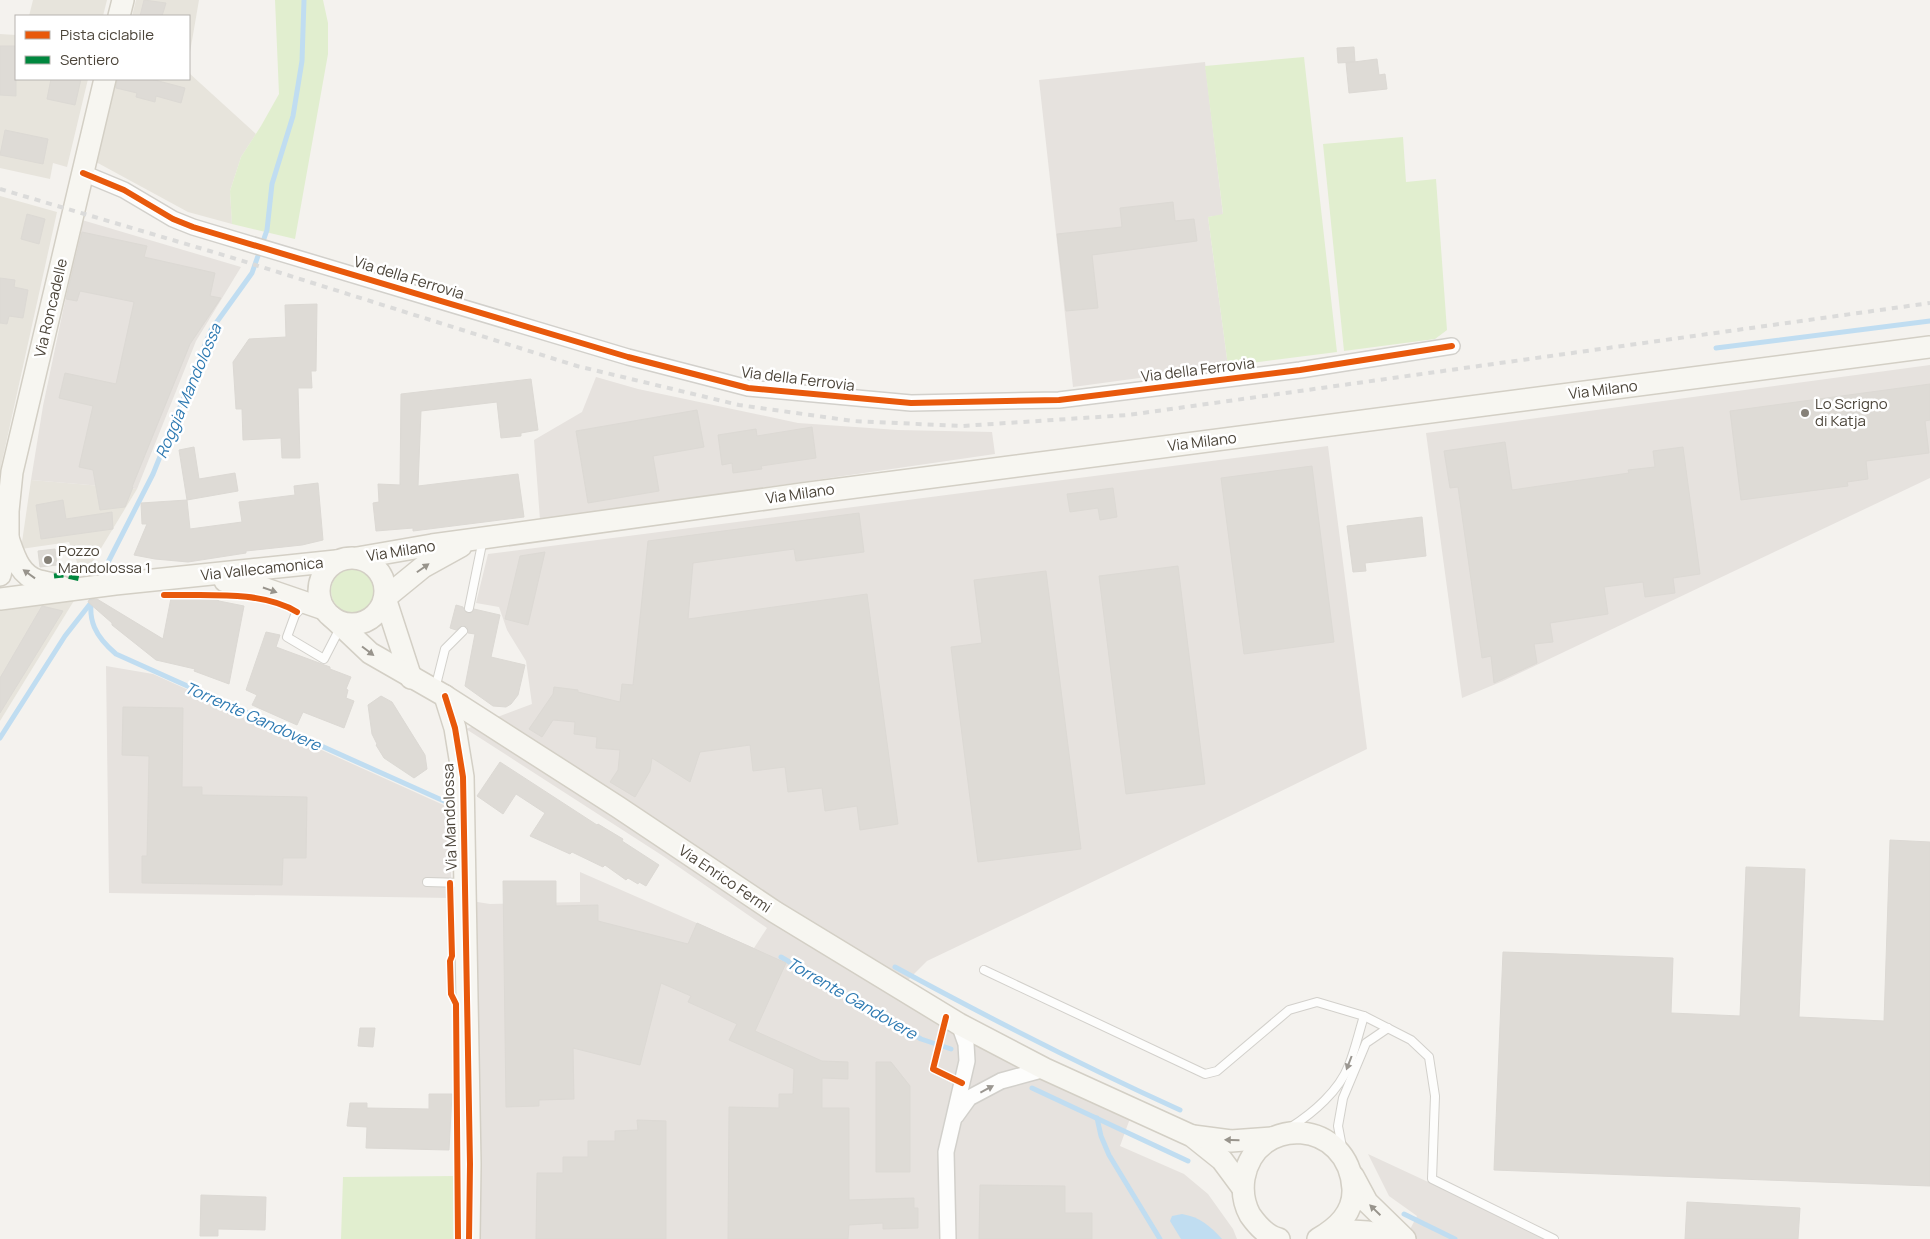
<svg xmlns="http://www.w3.org/2000/svg" width="1930" height="1239" viewBox="0 0 1930 1239" font-family="Manrope,sans-serif">
<style>
.residential{fill:#e7e4dc}
.industrial{fill:#e6e2de}
.green{fill:#e1eecf}
.water{fill:#c0ddf1}
.lines{fill:none;stroke-linecap:round;stroke-linejoin:round}
.stream{stroke:#c0ddf1;stroke-width:5}
.building{fill:#dedbd6;stroke:#dcd9d4}
.lane-casing{stroke:#d2d0cb;stroke-width:10}
.street-casing{stroke:#d2d0cb;stroke-width:18}
.secondary-casing{stroke:#d3cfc5;stroke-width:24}
.lane{stroke:#fdfdfc;stroke-width:8}
.street{stroke:#fdfdfc;stroke-width:15}
.secondary{stroke:#f7f6f1;stroke-width:21}
.rail{stroke:#dbdbda;stroke-width:4;stroke-dasharray:6 6;stroke-linecap:butt}
.quiet{stroke:#00873e;stroke-width:5;stroke-dasharray:10 5;stroke-linecap:butt}
.cycleway-casing{stroke:#fff;stroke-width:9}
.cycleway{stroke:#e8590c;stroke-width:6}
.oneway{fill:#98948c}
.oneway2{fill:#9b9791}
.poi-dot{fill:#868178;stroke:#fff;stroke-width:2}
.labels{text-anchor:middle;stroke-width:5;stroke-linejoin:round;paint-order:stroke}
.street-label{font-size:15px;fill:#4b4439;stroke:#fff}
.poi-label{font-size:15px;fill:#4b4439;stroke:#fff;text-anchor:start}
.water-label{font-size:16px;font-style:italic;fill:#2e7ab2;stroke:#fff}
</style>
<rect width="100%" height="100%" fill="#f4f2ee"/>
<g class="residential">
<polygon points="33,0 107,0 103,16 29,16"/>
<polygon points="136,0 199,0 189,58 189,16 132,16"/>
<polygon points="0,34 16,35 16,79 88,79 67,167 53,163 50,179 0,168"/>
<polygon points="189,73 256,134 241,157 230,191 232,224 188,212 96,162 116,79 189,79"/>
<polygon points="0,196 57,212 1,466 0,484"/>
<polygon points="31,480 137,489 86,573 81,572 69,542 21,549"/>
<polygon points="75,599 0,721 0,611"/>
</g>
<g class="industrial">
<polygon points="1205,62 1223,215 1208,217 1228,366 1073,387 1039,80"/>
<polygon points="82,220 241,267 196,341 137,489 31,480 43,406"/>
<polygon points="1930,365 1930,478 1503,681 1462,698 1426,433"/>
<polygon points="596,377 638,389 798,423 898,430 992,432 995,454 540,520 534,440 582,412"/>
<polygon points="1328,446 1367,749 1230,816 927,961 896,992 1132,1113 1120,1146 1184,1174 1208,1194 1233,1229 1237,1239 480,1239 481,1176 455,1176 451,898 109,893 106,666 153,674 448,807 452,898 490,904 580,902 580,872 754,948 767,928 663,856 466,729 532,704 526,661 507,630 499,607 476,603 488,554"/>
<polygon points="1368,1154 1551,1239 1405,1239 1417,1216 1389,1196"/>
</g>
<g class="green">
<polygon points="275,0 323,0 328,23 328,54 295,239 232,224 230,191 241,157 261,126 279,94"/>
<polygon points="1304,57 1337,352 1228,366 1208,217 1223,214 1205,66"/>
<polygon points="1403,137 1406,182 1436,179 1447,330 1435,339 1344,351 1323,144"/>
<circle cx="353" cy="591" r="22"/>
<polygon points="455,1176 454,1239 341,1239 343,1177"/>
</g>
<path class="water" d="M 1182,1214 C 1200,1217 1210,1226 1222,1239 L 1181,1239 L 1170,1221 L 1172,1216 Z"/>
<g class="lines">
<g class="stream">
<polyline points="1716,348 1930,321"/>
<polyline points="99,580 153,474 211,330 252,273 267,230 272,184 293,116 302,61 304,0"/>
<path d="M 93,593 C 86,620 96,637 116,654 L 444,801"/>
<polyline points="0,738 65,636 90,604"/>
<polyline points="781,957 921,1039 951,1049"/>
<path d="M 895,967 C 989,1018 1083,1066 1180,1110"/>
<polyline points="1032,1088 1188,1161"/>
<polyline points="1097,1118 1101,1136 1109,1155 1160,1239"/>
<polyline points="1404,1214 1455,1239"/>
</g>
</g>
<g class="building">
<polygon points="144,0 166,3 162,16 140,16"/>
<polygon points="0,46 16,46 16,96 0,95"/>
<polygon points="1354,47 1355,62 1338,63 1337,48"/>
<polygon points="1377,59 1379,75 1385,74 1387,89 1349,93 1346,63"/>
<polygon points="51,79 81,79 75,105 47,99"/>
<polygon points="117,79 151,79 185,88 181,103 156,96 155,102 136,97 137,93 116,88"/>
<polygon points="5,130 48,139 43,164 0,155"/>
<polygon points="1173,202 1175,221 1194,219 1197,241 1092,255 1098,308 1066,311 1057,234 1122,227 1120,208"/>
<polygon points="27,214 45,219 39,244 21,239"/>
<polygon points="82,232 147,246 144,257 215,273 210,296 221,298 190,344 132,487 133,487 125,507 100,510 93,470 79,467 93,406 59,398 65,373 116,384 134,302 80,291 77,301 66,299"/>
<polygon points="0,278 15,280 14,287 28,290 23,318 9,316 7,324 0,323"/>
<polygon points="317,304 316,371 311,371 312,388 298,388 300,458 282,458 281,438 243,440 242,409 236,409 233,362 249,339 286,337 285,305"/>
<polygon points="531,379 538,430 521,433 521,436 501,438 497,402 421,411 418,486 518,474 524,517 413,531 413,528 376,531 373,503 379,502 378,484 400,485 401,394"/>
<polygon points="1930,384 1930,420 1925,421 1929,453 1866,461 1868,479 1847,482 1848,486 1741,500 1730,411"/>
<polygon points="697,410 704,447 653,456 659,491 588,503 576,431"/>
<polygon points="812,427 816,458 761,466 762,469 733,473 732,463 722,465 718,435 756,429 757,436"/>
<polygon points="1505,442 1512,490 1629,473 1628,470 1655,467 1653,451 1683,447 1700,574 1673,578 1675,593 1645,597 1643,582 1604,587 1608,614 1550,623 1553,642 1534,644 1537,663 1494,683 1491,656 1482,658 1458,487 1450,488 1444,451"/>
<polygon points="194,447 199,479 235,473 238,491 187,500 179,450"/>
<polygon points="1312,466 1334,642 1244,654 1221,478"/>
<polygon points="318,483 323,540 302,545 246,551 246,553 188,562 155,559 134,555 147,524 142,524 141,503 187,500 190,529 242,522 239,502 295,495 294,486"/>
<polygon points="1113,488 1117,517 1100,520 1098,508 1070,512 1067,494"/>
<polygon points="63,500 66,519 112,512 113,529 41,539 36,505"/>
<polygon points="859,513 864,552 796,561 794,549 693,563 688,619 867,594 898,824 860,830 857,806 825,811 822,788 788,792 785,767 753,771 750,745 700,752 690,782 652,758 650,771 635,797 610,782 618,770 620,750 596,748 597,737 574,734 575,722 553,720 542,737 529,729 553,694 554,687 578,690 578,692 620,702 622,684 633,685 648,541"/>
<polygon points="1422,517 1426,556 1365,563 1366,571 1353,572 1347,526"/>
<polygon points="55,549 57,565 40,567 38,551"/>
<polygon points="545,552 528,625 505,619 520,556"/>
<polygon points="1178,566 1205,784 1126,794 1099,576"/>
<polygon points="1046,571 1081,849 978,862 951,647 982,643 974,580"/>
<polygon points="171,598 216,598 216,599 219,601 244,606 229,684 194,671 195,669 156,660 112,625 112,623 88,602 89,600 97,599 163,639"/>
<polygon points="456,605 463,607 464,610 467,613 471,613 474,609 500,615 491,657 525,665 518,695 511,704 506,707 493,706 465,686 475,634 468,633 467,627 464,626 456,630 450,628"/>
<polygon points="42,606 63,611 0,713 0,678"/>
<polygon points="266,632 280,635 276,647 330,667 330,669 351,677 346,689 348,690 346,698 354,701 344,728 303,712 297,725 252,705 257,695 246,690"/>
<polygon points="381,696 392,702 425,755 427,769 414,778 384,758 376,745 377,744 372,734 368,705"/>
<polygon points="123,707 183,708 182,787 202,787 202,795 307,797 306,858 283,858 282,885 142,883 142,856 147,856 149,756 122,755"/>
<polygon points="500,762 597,825 598,824 623,839 622,841 659,865 646,886 639,882 638,884 628,878 626,880 605,865 603,867 572,852 570,854 530,836 545,813 516,794 503,814 477,796"/>
<polygon points="1890,840 1930,842 1930,1186 1494,1170 1503,952 1673,958 1671,1013 1740,1016 1746,867 1805,869 1799,1017 1884,1021"/>
<polygon points="503,881 556,881 556,906 598,905 598,921 688,944 697,923 786,963 755,1031 822,1061 848,1062 848,1079 822,1078 822,1108 849,1108 849,1200 914,1198 914,1208 918,1208 918,1228 883,1229 883,1223 849,1225 848,1239 728,1239 729,1107 779,1108 779,1094 793,1094 794,1069 729,1040 737,1024 688,1002 691,996 661,983 640,1065 573,1048 574,1099 539,1100 539,1106 506,1107"/>
<polygon points="360,1028 375,1028 373,1047 358,1046"/>
<polygon points="876,1062 891,1062 910,1086 910,1172 876,1172"/>
<polygon points="429,1094 452,1094 449,1150 366,1148 367,1127 347,1126 350,1103 367,1103 367,1108 429,1109"/>
<polygon points="637,1120 666,1121 666,1239 536,1239 537,1173 563,1173 563,1157 588,1157 588,1141 615,1141 615,1131 638,1130"/>
<polygon points="980,1185 1065,1186 1065,1213 1092,1213 1092,1239 979,1239"/>
<polygon points="201,1195 266,1197 265,1230 218,1229 218,1236 200,1236"/>
<polygon points="1687,1202 1800,1208 1798,1239 1685,1239"/>
</g>
<g class="lines">
<defs>
<g id="lane">
<polyline points="304,605 295,615 287,637 324,659 340,628"/>
<polyline points="469,608 483,539"/>
<polyline points="435,689 445,649 463,631"/>
<polyline points="427,882 463,883"/>
<polyline points="984,970 1205,1074 1217,1071 1289,1010 1317,1002 1364,1016 1411,1040 1429,1057 1435,1096 1432,1179 1554,1239"/>
<path d="M 1291,1127 C 1313,1113 1339,1091 1349,1065 C 1355,1050 1359,1032 1364,1016"/>
<polyline points="1342,1147 1338,1126 1343,1098 1366,1043 1388,1028"/>
</g>
<g id="street">
<polyline points="83,173 124,190 173,219 193,227 628,357 748,388 911,403 1059,400 1300,370 1452,346"/>
<polyline points="956,1116 969,1098 1001,1081 1045,1069"/>
<polyline points="948,1239 946,1152 967,1061 966,1044 959,1024"/>
</g>
<g id="secondary">
<polyline points="119,16 123,0"/>
<path d="M 8,538 C 14,555 19,575 39,581 C 47,583 55,583 62,587"/>
<circle cx="352" cy="591" r="33"/>
<polyline points="357,558 432,545 802,494 1930,347"/>
<polyline points="0,575 8,538 8,511 12,472 105,79"/>
<polyline points="225,581 254,585 324,609"/>
<polyline points="385,598 423,567 461,546"/>
<polyline points="385,598 411,678"/>
<polyline points="0,599 115,584 336,561"/>
<polyline points="332,617 370,653 445,696 618,807 775,912 959,1024 1045,1069 1192,1136 1222,1160 1242,1187"/>
<polyline points="445,696 455,728 463,777 470,1164 469,1239"/>
<polyline points="1193,1136 1231,1141 1272,1138"/>
<polyline points="1353,1176 1367,1202 1405,1239"/>
<polyline points="1334,1230 1368,1232 1404,1239"/>
<path d="M 1279,1239 C 1266,1236 1257,1225 1250,1215 C 1244,1204 1242,1191 1244,1178 C 1256,1113 1349,1119 1353,1189 C 1354,1213 1337,1228 1318,1239"/>
</g>
</defs>
<use href="#lane" class="lane-casing"/>
<use href="#street" class="street-casing"/>
<use href="#secondary" class="secondary-casing"/>
<use href="#lane" class="lane"/>
<use href="#street" class="street"/>
<use href="#secondary" class="secondary"/>
<polyline class="rail" points="0,189 230,257 577,366 739,405 853,421 962,426 1128,415 1930,303"/>
<polyline class="quiet" points="54,576 63,575 81,579"/>
<defs>
<g id="cycleway">
<polyline points="83,173 124,190 173,219 193,227 628,357 748,388 911,403 1059,400 1300,370 1452,346"/>
<path d="M 164,595 C 205,596 261,590 297,612"/>
<polyline points="445,696 455,728 463,777 470,1164 469,1239"/>
<polyline points="450,883 452,956 450,961 451,994 456,1004 458,1239"/>
<polyline points="946,1017 933,1069 962,1083"/>
</g>
</defs>
<use href="#cycleway" class="cycleway-casing"/>
<use href="#cycleway" class="cycleway"/>
</g>
<defs><path id="oneway-solid" d="M-6-.8H1V-3.2L6.5 0L1 3.2V.8H-6Z" transform="scale(1.25)"/></defs>
<g class="oneway">
<use href="#oneway-solid" transform="translate(423 568) rotate(-35)"/>
<use href="#oneway-solid" transform="translate(29 574) rotate(-144)"/>
<use href="#oneway-solid" transform="translate(270 590) rotate(19)"/>
<use href="#oneway-solid" transform="translate(368 651) rotate(37)"/>
<use href="#oneway-solid" transform="translate(1232 1140) rotate(-179)"/>
<use href="#oneway-solid" transform="translate(1375 1210) rotate(-136)"/>
</g>
<g class="oneway2">
<use href="#oneway-solid" transform="translate(1349 1063) rotate(111)"/>
<use href="#oneway-solid" transform="translate(987 1089) rotate(-28)"/>
</g>
<g class="poi-dot">
<circle cx="1805" cy="413" r="5"/>
<circle cx="48" cy="560" r="5"/>
</g>
<g class="labels">
<g class="street-label">
<text transform="translate(409 278) rotate(17)" y="5">Via della Ferrovia</text>
<text transform="translate(51 308) rotate(-77)" y="5">Via Roncadelle</text>
<text transform="translate(1198 370) rotate(-7)" y="5">Via della Ferrovia</text>
<text transform="translate(798 379) rotate(7)" y="5">Via della Ferrovia</text>
<text transform="translate(1603 390) rotate(-7)" y="5">Via Milano</text>
<text transform="translate(1202 442) rotate(-7)" y="5">Via Milano</text>
<text transform="translate(800 494) rotate(-8)" y="5">Via Milano</text>
<text transform="translate(401 551) rotate(-9)" y="5">Via Milano</text>
<text transform="translate(262 569) rotate(-6)" y="5">Via Vallecamonica</text>
<text transform="translate(450 817) rotate(-92)" y="5">Via Mandolossa</text>
<text transform="translate(725 879) rotate(34)" y="5">Via Enrico Fermi</text>
</g>
<g class="poi-label">
<text x="1815" y="409">Lo Scrigno<tspan x="1815" dy="17">di Katja</tspan></text>
<text x="58" y="556">Pozzo<tspan x="58" dy="17">Mandolossa 1</tspan></text>
</g>
<g class="water-label">
<text transform="translate(188 391) rotate(-67)" y="6">Roggia Mandolossa</text>
<text transform="translate(253 716) rotate(24)" y="6">Torrente Gandovere</text>
<text transform="translate(852 998) rotate(30)" y="6">Torrente Gandovere</text>
</g>
</g>
<rect x="15" y="15" width="175" height="65" fill="#ffffff" stroke="#b7b4b0"/>
<rect x="25" y="31" width="25" height="8" fill="#e8590c" stroke="#b7b4b0"/>
<text x="60" y="40" font-size="15" fill="#4b4439">Pista ciclabile</text>
<rect x="25" y="56" width="25" height="8" fill="#00873e" stroke="#b7b4b0"/>
<text x="60" y="65" font-size="15" fill="#4b4439">Sentiero</text>
</svg>
